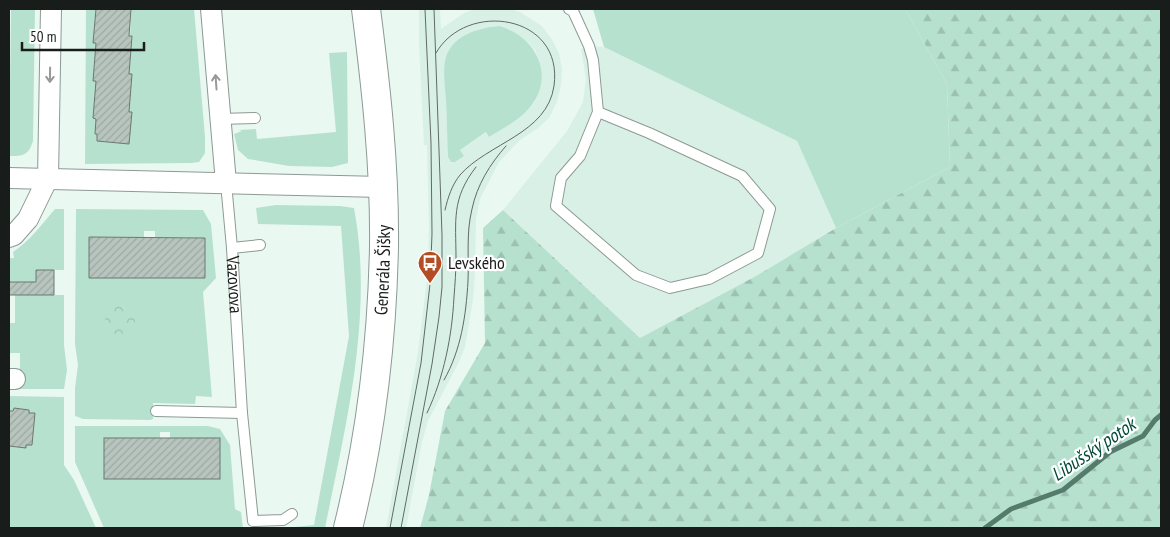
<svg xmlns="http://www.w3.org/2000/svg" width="1170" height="537" viewBox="0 0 1170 537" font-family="'PT Sans Narrow',sans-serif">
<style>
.built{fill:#d9f0e6;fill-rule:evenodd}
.grass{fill:#b7e1cf;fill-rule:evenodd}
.forest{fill:url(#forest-firs)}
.park{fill:url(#park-crowns)}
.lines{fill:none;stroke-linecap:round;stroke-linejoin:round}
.stream{stroke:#557b6c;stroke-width:5}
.building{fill:url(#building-hatch);stroke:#6b7872}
.service-casing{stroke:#8d9a94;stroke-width:12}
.minor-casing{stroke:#8d9a94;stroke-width:22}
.secondary-casing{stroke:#8d9a94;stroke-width:30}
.service{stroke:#fff;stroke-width:10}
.minor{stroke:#fff;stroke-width:20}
.secondary{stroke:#fff;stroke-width:28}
.tram{stroke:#616a66;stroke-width:1}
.oneway{stroke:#979998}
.labels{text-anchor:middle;stroke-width:4.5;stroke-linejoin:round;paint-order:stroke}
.poi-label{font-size:18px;fill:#181d1b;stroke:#fff;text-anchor:start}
.street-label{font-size:18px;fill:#181d1b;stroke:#fff}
.water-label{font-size:19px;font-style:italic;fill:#004b37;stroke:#fff}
</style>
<defs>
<pattern id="forest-firs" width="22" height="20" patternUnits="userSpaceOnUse" patternTransform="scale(1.25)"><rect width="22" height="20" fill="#b7e1cf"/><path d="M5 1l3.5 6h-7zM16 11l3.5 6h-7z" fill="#9dc1b1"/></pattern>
<pattern id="park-crowns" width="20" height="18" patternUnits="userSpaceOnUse" patternTransform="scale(1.25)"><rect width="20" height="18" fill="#b7e1cf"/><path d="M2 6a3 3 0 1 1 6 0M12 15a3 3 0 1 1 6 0" fill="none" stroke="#9dc1b1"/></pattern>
<pattern id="building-hatch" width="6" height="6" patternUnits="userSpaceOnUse" patternTransform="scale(1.25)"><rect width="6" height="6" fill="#b7c5be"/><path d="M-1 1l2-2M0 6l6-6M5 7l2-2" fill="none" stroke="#9da9a3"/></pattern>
</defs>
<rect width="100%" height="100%" fill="#eaf8f2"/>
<g class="built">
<path d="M 419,9 L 440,9 L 441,29 L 464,13 L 475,9 L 511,9 L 520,12 L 542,26 L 551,38 L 559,53 L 562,69 L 561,85 L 557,102 L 549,118 L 537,129 L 520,140 L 499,162 L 480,199 L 476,219 L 475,273 L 473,300 L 465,347 L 459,362 L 428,421 L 422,442 L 406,528 L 386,528 L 418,352 L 428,271 L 429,225 L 427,145 L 424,145 L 419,46 ZM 499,26 L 529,43 L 535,50 L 539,60 L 535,101 L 522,115 L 490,137 L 487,132 L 460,150 L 464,156 L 455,162 L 451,162 L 448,157 L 445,61 L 462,37 L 479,29 Z"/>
<polygon points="589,46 604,47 797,141 836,228 756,276 640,338 503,210 567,131 583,102 586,79 581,49"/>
</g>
<g class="grass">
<path d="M 11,9 L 35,9 L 33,141 C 28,156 23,156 9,156 Z"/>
<polygon points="86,9 96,9 93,43 96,43 93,81 96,81 93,118 96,119 95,134 97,134 97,141 129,144 132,112 129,112 132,74 129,74 131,9 194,9 205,137 205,153 199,162 191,163 85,164"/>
<polygon points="593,9 905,9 947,84 950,167 836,228 797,141 604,47"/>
<path d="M 499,26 C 536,36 556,75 530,107 C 520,120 503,128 489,137 L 486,132 L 460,150 L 464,156 L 455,162 L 451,162 L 448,157 C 447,138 447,119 446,100 C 445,87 443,73 445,61 C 450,36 477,28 499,26 Z"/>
<polygon points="347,52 348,163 332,167 289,166 248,159 238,150 234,134 242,131 238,130 256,129 257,139 336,132 329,53"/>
<path d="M 276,205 L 340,206 L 354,208 C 374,314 346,424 325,528 L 285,528 L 314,525 L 349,336 L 341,226 L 258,224 L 256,208 Z"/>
<path d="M 55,209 L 64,209 L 64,270 L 36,270 L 36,295 L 64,295 L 64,345 L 67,370 L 64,389 L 20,389 L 20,353 L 9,353 L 9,323 L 15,323 L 15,282 L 9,282 L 9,258 L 14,258 L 13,252 C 30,241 42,224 55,209 Z"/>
<path d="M 76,209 L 203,210 L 211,224 L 216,278 L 203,292 L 212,397 L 196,396 L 195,404 L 153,403 L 153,419 L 150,420 L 83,419 L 75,416 L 75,388 L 78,365 L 75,344 ZM 144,231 L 155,231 L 155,237 L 205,238 L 205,278 L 89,278 L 89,237 L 144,237 ZM 123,306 L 131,311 L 123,335 L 114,334 Z"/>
<polygon points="9,396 64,397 64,465 74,480 96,528 9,528 9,446 25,448 26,445 32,445 35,413 29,413 29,410 14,408 13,411 9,411"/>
<path d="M 75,426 L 208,426 L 220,429 L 230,445 L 235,509 L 241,512 L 243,528 L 104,528 L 75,462 ZM 160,432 L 170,432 L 170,438 L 220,438 L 220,479 L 104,479 L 105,438 L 160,438 Z"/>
</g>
<polygon class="forest" points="905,9 1161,9 1161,528 420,528 429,495 445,411 485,343 483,228 503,210 640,338 756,276 836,228 950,167 947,84"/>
<circle class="park" cx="120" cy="321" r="15"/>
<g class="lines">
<polyline class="stream" points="985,528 1011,509 1063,490 1110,452 1143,436 1155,420 1161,415"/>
</g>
<g class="building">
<polygon points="96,9 131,9 129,36 132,36 129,74 132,74 129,112 132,112 129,144 97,141 97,134 95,134 96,119 93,118 96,81 93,81 96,43 93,43"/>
<polygon points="89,237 205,238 205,278 89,278"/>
<polygon points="36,270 54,270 54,295 9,295 9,282 36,282"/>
<polygon points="14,408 29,410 29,413 35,413 32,445 26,445 26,448 9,446 9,411 13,411"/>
<rect x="104" y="438" width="116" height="41"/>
</g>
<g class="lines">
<defs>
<g id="service">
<polyline points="569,9 573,11 589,46 593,60 598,112 580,156 561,178 556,206 636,275 670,288 709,279 758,253 770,209 742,176 649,133 598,112"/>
<polyline points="219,119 255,118"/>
<path id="s1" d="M 226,183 L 232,248 L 242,413 L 253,521 L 283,520 L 292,514"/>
<polyline points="232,248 260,245"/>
<polyline points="156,411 242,413"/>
</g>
<g id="minor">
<polyline points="211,9 226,183"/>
<polyline points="9,178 382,187"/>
<polyline points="9,237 14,235 28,219 48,178 51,9"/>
<polyline points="9,379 15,379"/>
</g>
<g id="secondary">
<path id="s2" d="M 348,528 C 371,436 382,342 384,247 C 385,167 376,87 366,9"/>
</g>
</defs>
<use href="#service" class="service-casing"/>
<use href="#minor" class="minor-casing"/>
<use href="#secondary" class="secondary-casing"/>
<use href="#service" class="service"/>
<use href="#minor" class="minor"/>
<use href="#secondary" class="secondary"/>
<g class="tram">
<path d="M 436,53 C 466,0 564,14 554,86 C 547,134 488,143 460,175 C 452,185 448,197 445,210"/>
<path d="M 444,380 C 461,350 466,316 468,281 C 469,257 466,233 472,209 C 477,185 490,164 506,146"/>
<path d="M 427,413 C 444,377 452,336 454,297 C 455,284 456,271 456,258 C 456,221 451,199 476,167"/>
<polyline points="390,528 421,363 430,284 432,234 431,143 425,9"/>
<polyline points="401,528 432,364 439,317 442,287 442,235 434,9"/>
</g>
</g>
<defs><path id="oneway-shaft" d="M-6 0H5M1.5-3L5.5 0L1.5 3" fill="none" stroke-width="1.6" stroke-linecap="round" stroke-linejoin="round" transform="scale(1.25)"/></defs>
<g class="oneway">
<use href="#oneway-shaft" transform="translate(50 75) rotate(91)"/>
<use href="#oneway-shaft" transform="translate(216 82) rotate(-94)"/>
</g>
<defs>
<symbol id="bus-pin" viewBox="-11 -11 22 30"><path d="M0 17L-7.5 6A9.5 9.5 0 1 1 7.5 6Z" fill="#b34d24" stroke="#fff"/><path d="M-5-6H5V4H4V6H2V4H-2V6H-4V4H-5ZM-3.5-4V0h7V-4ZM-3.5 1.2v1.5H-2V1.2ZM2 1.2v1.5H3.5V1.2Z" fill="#fff"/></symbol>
</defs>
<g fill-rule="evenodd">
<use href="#bus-pin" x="416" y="249" width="28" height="38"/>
</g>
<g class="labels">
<g class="poi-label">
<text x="448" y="269">Levského</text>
</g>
<g class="street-label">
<text dy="6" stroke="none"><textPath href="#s2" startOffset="261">Generála Šišky</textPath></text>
<text dy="6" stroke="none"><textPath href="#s1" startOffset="102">Vazovova</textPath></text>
</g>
<g class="water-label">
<text transform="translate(1093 449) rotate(-34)" y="7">Libušský potok</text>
</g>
</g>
<rect width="1170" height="537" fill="none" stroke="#181d1b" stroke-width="20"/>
<path d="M22 42v8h122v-8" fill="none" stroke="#181d1b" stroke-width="2.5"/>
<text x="30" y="42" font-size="15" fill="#181d1b" stroke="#ffffff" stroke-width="4" paint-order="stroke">50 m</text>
</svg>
